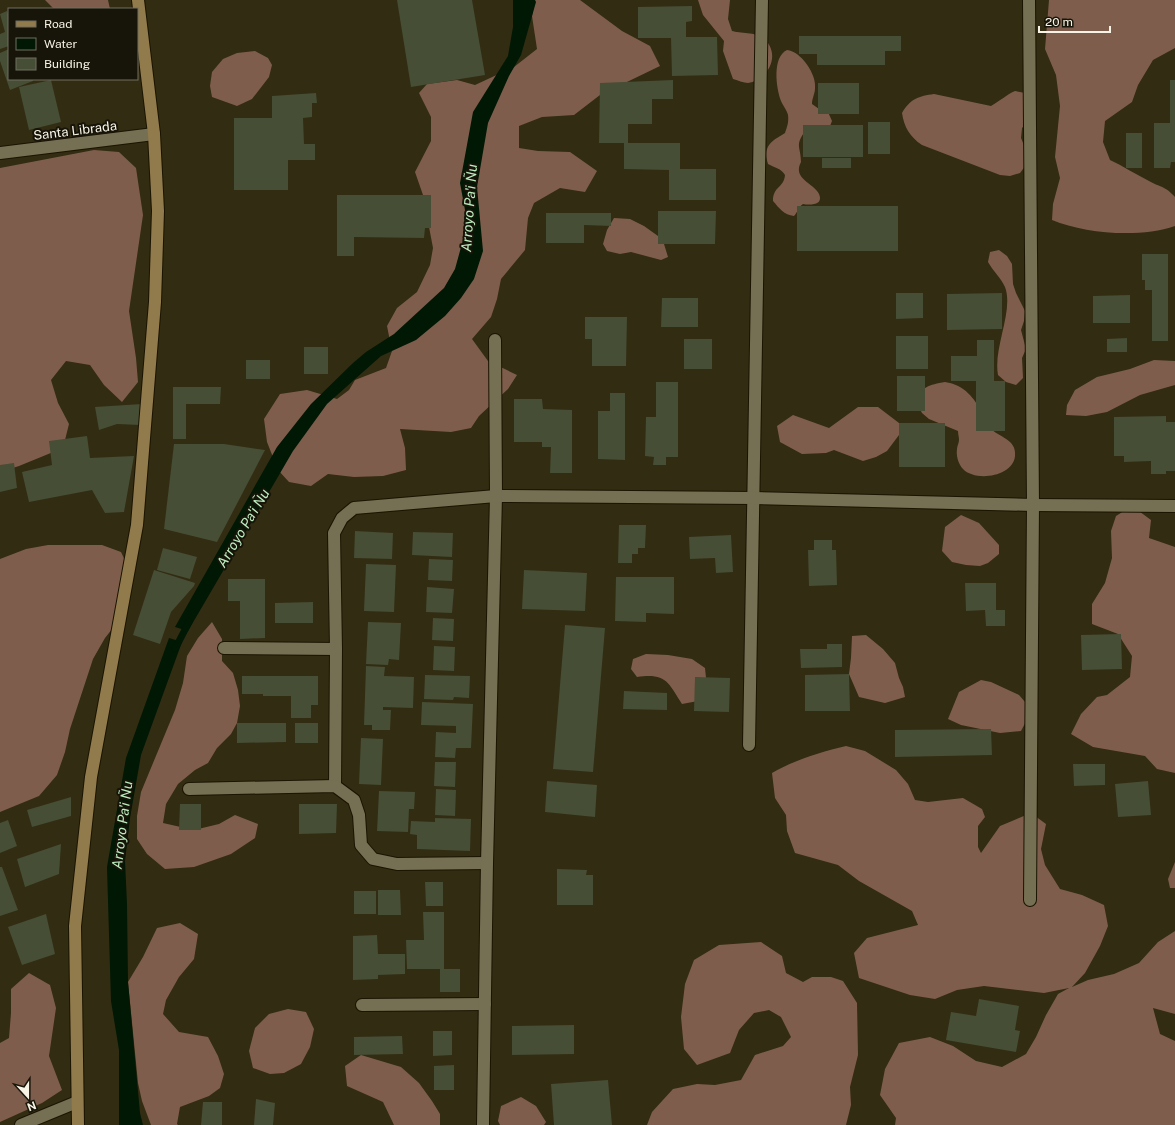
<svg xmlns="http://www.w3.org/2000/svg" width="1175" height="1125" viewBox="0 0 1175 1125" font-family="'Public Sans',sans-serif">
<style>
.forest{fill:#7f5d4c}
.water{fill:#011804}
.lines{fill:none;stroke-linecap:round;stroke-linejoin:round}
.stream{stroke:#011804;stroke-width:7}
.building{fill:#464e35}
.minor-casing{stroke:#1a1400;stroke-width:14}
.tertiary-casing{stroke:#1a1400;stroke-width:14}
.secondary-casing{stroke:#1a1400;stroke-width:14}
.minor{stroke:#756f53;stroke-width:12}
.tertiary{stroke:#756f53;stroke-width:12}
.secondary{stroke:#917a4c;stroke-width:12}
.labels{text-anchor:middle;stroke-width:4;stroke-linejoin:round;paint-order:stroke}
.street-label{font-size:13px;fill:#f8f4e5;stroke:#171409}
.water-label{font-size:14px;font-style:italic;fill:#bcefc0;stroke:#171409}
</style>
<rect width="100%" height="100%" fill="#322c12"/>
<g class="forest">
<polygon points="45,0 108,0 110,9 54,9"/>
<polygon points="535,0 580,0 622,31 650,46 660,66 600,95 574,115 542,117 519,126 519,148 538,151 570,152 597,171 585,192 560,188 534,203 528,218 525,250 501,279 497,299 491,317 472,339 488,361 517,375 508,389 479,416 471,428 451,432 400,429 405,448 406,470 383,476 354,477 328,474 311,486 289,482 278,470 267,442 264,419 280,394 307,390 337,399 349,390 355,380 386,368 392,351 387,326 397,308 417,292 430,265 433,248 423,195 415,172 431,141 431,117 419,93 427,84 457,80 475,85 514,67 537,49 532,16"/>
<path d="M 698,0 L 730,0 L 728,19 L 732,31 C 739,33 757,33 762,37 C 782,52 770,79 748,83 C 744,83 737,80 733,79 L 723,51 L 724,41 L 703,15 Z"/>
<path d="M 1049,0 L 1175,0 L 1175,48 L 1153,60 L 1138,85 L 1132,102 L 1105,121 L 1103,142 L 1110,160 C 1123,166 1135,174 1149,181 C 1162,188 1165,186 1175,197 L 1175,226 C 1140,238 1086,234 1052,220 L 1053,204 L 1060,178 L 1055,157 L 1060,106 L 1056,75 L 1045,49 Z"/>
<path d="M 787,50 C 801,51 817,75 815,88 C 815,94 812,98 812,104 L 819,109 L 828,112 L 832,121 L 830,126 L 806,130 C 794,146 801,146 801,162 C 792,179 814,183 819,194 C 824,206 809,205 803,204 C 798,207 798,212 794,216 C 784,215 779,208 773,201 C 773,186 784,188 785,175 C 781,168 775,168 768,164 C 763,146 770,142 785,133 C 787,127 789,122 788,115 C 787,110 783,106 781,101 C 776,88 772,57 787,50 Z"/>
<polygon points="255,51 268,58 272,65 269,77 252,99 237,106 212,97 210,86 212,72 223,59 237,53"/>
<path d="M 1015,91 L 1025,93 L 1029,120 L 1022,128 L 1021,138 L 1028,155 L 1026,165 L 1020,173 L 1010,176 L 1000,175 L 922,145 C 910,137 904,127 902,113 C 910,99 919,96 934,94 L 991,106 C 1000,101 1006,95 1015,91 Z"/>
<polygon points="94,150 119,152 136,168 143,215 129,311 136,358 138,382 122,402 104,385 90,365 66,361 51,380 58,403 69,424 63,448 19,466 0,472 0,168"/>
<polygon points="614,218 630,219 644,226 658,236 664,244 668,257 661,260 631,252 620,254 607,251 603,244 607,230"/>
<path d="M 999,250 L 1007,256 L 1012,264 L 1013,284 L 1016,293 L 1025,311 L 1024,321 L 1021,330 L 1026,349 L 1022,358 L 1023,378 L 1016,385 L 1006,382 L 998,375 C 993,348 1014,311 1005,287 C 1001,278 993,271 988,262 L 990,252 Z"/>
<polygon points="1154,360 1175,361 1175,385 1140,395 1107,412 1086,416 1066,415 1067,405 1075,390 1097,377 1130,369"/>
<path d="M 945,382 C 965,385 974,398 983,414 C 985,418 987,424 990,428 C 998,437 1017,439 1015,456 C 1013,477 975,482 963,469 C 958,464 956,455 957,449 C 957,446 959,443 959,440 C 959,437 958,434 958,431 L 929,419 L 922,413 L 917,403 C 921,386 929,385 945,382 Z"/>
<polygon points="858,407 878,407 899,423 899,435 887,451 876,457 863,461 834,450 826,453 802,454 780,442 777,426 793,415 829,428"/>
<polygon points="1132,506 1151,520 1149,538 1175,547 1175,773 1157,769 1145,756 1093,747 1071,734 1081,714 1097,697 1107,695 1130,677 1132,656 1118,634 1092,624 1092,604 1105,583 1112,558 1111,531 1116,516"/>
<polygon points="961,515 979,523 999,545 999,554 988,563 980,566 966,565 952,562 942,551 945,527"/>
<polygon points="48,545 102,545 121,552 131,573 131,596 120,619 105,638 93,659 70,729 65,752 57,775 39,796 0,812 0,559 26,549"/>
<polygon points="212,622 222,639 222,661 233,673 238,690 240,706 237,723 231,734 217,748 208,763 195,770 178,784 166,804 163,823 194,830 219,824 235,815 258,824 255,838 231,854 194,867 165,869 147,854 137,839 137,816 141,792 175,710 183,683 187,656 198,638"/>
<polygon points="866,635 883,649 895,663 899,678 903,687 905,697 885,703 859,697 849,674 851,658 852,636"/>
<path d="M 646,654 L 668,655 L 692,659 L 705,668 L 706,678 L 698,701 L 682,704 C 668,682 666,673 637,677 L 631,669 L 633,659 Z"/>
<polygon points="981,680 991,682 1019,695 1032,710 1021,731 1000,733 961,725 948,719 959,692"/>
<path d="M 846,746 L 865,751 L 896,770 L 908,784 L 915,800 L 928,802 L 963,798 L 982,809 L 985,817 L 978,826 L 978,847 L 981,853 L 1000,826 L 1031,813 L 1046,824 L 1041,849 L 1045,865 L 1060,889 L 1082,895 L 1104,905 L 1108,926 L 1100,946 L 1085,973 L 1072,987 L 1088,980 L 1114,974 L 1139,963 L 1158,942 L 1175,931 L 1175,1014 L 1153,1008 L 1160,1034 L 1175,1041 L 1175,1125 L 895,1125 L 896,1118 L 880,1095 L 885,1069 L 899,1043 L 930,1037 L 953,1046 L 976,1061 L 1002,1067 L 1026,1054 L 1036,1037 L 1046,1015 L 1058,994 L 1069,988 L 1044,993 L 984,986 L 957,990 L 935,999 L 910,995 L 859,978 L 854,953 L 867,938 L 918,925 L 912,911 L 859,881 L 838,865 L 795,853 L 787,831 L 786,815 L 775,798 L 772,773 C 794,760 821,752 846,746 Z"/>
<polygon points="1175,862 1175,888 1170,888 1168,879"/>
<polygon points="180,923 198,934 194,959 179,977 166,1000 163,1014 179,1032 208,1037 218,1056 224,1074 220,1088 209,1096 180,1107 177,1124 178,1125 151,1125 142,1101 138,1083 128,982 143,957 157,928"/>
<polygon points="761,942 782,956 786,973 803,982 812,977 831,977 843,981 857,1003 858,1055 850,1087 851,1105 846,1125 647,1125 652,1112 673,1089 697,1084 715,1085 741,1080 755,1055 783,1046 791,1037 781,1017 769,1010 754,1013 739,1030 730,1053 697,1065 684,1049 681,1017 685,984 694,960 719,945"/>
<polygon points="29,973 50,985 56,1008 49,1056 62,1090 42,1103 0,1122 0,1043 9,1038 11,1013 11,989"/>
<polygon points="288,1009 306,1012 314,1029 310,1047 301,1064 284,1073 270,1074 253,1068 249,1051 255,1028 269,1014"/>
<polygon points="361,1055 401,1067 419,1083 432,1101 440,1114 440,1125 394,1125 383,1102 347,1086 345,1066"/>
<polygon points="521,1097 536,1106 546,1122 544,1125 500,1125 498,1121 501,1106"/>
</g>
<g class="water">
<polygon points="513,0 535,0 536,2 521,55 509,76 488,123 477,187 483,251 474,279 461,298 445,316 416,340 381,356 327,404 293,451 188,631 175,627 277,447 311,404 353,363 366,352 394,334 444,288 455,269 463,240 465,210 460,183 473,112 508,56 513,27"/>
<polygon points="169,638 182,642 141,755 130,818 125,861 127,904 128,982 140,1113 143,1125 119,1125 119,1050 111,1001 107,867 126,758"/>
</g>
<g class="lines">
<polyline class="stream" points="175,649 189,622"/>
</g>
<g class="building">
<polygon points="397,0 472,0 485,75 411,87"/>
<polygon points="692,6 692,21 686,22 686,37 717,37 718,75 672,76 671,38 638,38 638,7"/>
<polygon points="7,11 9,16 9,46 0,49 0,34 5,32 0,14"/>
<polygon points="799,36 901,36 901,51 885,51 885,65 817,65 817,54 799,54"/>
<polygon points="9,49 9,79 33,79 33,81 10,90 0,61 0,53"/>
<polygon points="51,80 61,122 29,130 19,87"/>
<polygon points="673,80 673,99 652,99 652,124 628,124 628,143 680,143 680,169 716,169 716,200 669,200 669,170 624,169 624,143 599,143 600,83"/>
<polygon points="1170,80 1175,80 1175,162 1171,162 1170,168 1154,168 1154,123 1170,123"/>
<rect x="818" y="83" width="41" height="31"/>
<polygon points="316,93 317,103 312,103 312,117 303,118 304,144 315,144 315,160 288,160 288,190 234,190 234,118 272,118 272,96"/>
<rect x="868" y="122" width="22" height="32"/>
<rect x="803" y="125" width="60" height="32"/>
<rect x="1126" y="133" width="16" height="35"/>
<rect x="822" y="158" width="29" height="10"/>
<polygon points="337,195 431,195 431,228 425,228 424,238 354,237 354,256 337,256"/>
<rect x="797" y="206" width="101" height="45"/>
<polygon points="658,211 716,211 715,244 658,244"/>
<polygon points="546,213 611,213 611,226 584,225 584,243 546,243"/>
<polygon points="1142,254 1168,254 1168,341 1152,341 1152,290 1145,290 1145,280 1142,280"/>
<polygon points="896,293 923,293 923,318 896,319"/>
<polygon points="1002,293 1002,329 947,330 947,294"/>
<polygon points="1130,295 1130,323 1093,323 1093,296"/>
<polygon points="662,298 698,298 698,327 661,327"/>
<polygon points="585,317 627,317 626,366 592,366 592,339 585,339"/>
<rect x="896" y="336" width="32" height="33"/>
<polygon points="1127,338 1127,352 1107,352 1107,339"/>
<rect x="684" y="339" width="28" height="30"/>
<polygon points="977,340 994,340 994,381 1005,381 1005,431 976,431 976,381 951,381 951,356 977,356"/>
<rect x="304" y="347" width="24" height="27"/>
<rect x="246" y="360" width="24" height="19"/>
<rect x="897" y="376" width="28" height="35"/>
<polygon points="656,382 678,382 678,457 666,457 666,465 653,465 654,457 645,456 646,417 656,417"/>
<polygon points="173,387 221,387 220,404 186,404 186,439 173,439"/>
<polygon points="610,393 625,393 625,460 598,459 598,411 610,411"/>
<polygon points="514,399 542,399 543,409 572,410 572,473 550,473 551,447 542,447 542,442 514,442"/>
<polygon points="142,404 140,425 117,424 99,430 95,407"/>
<polygon points="1166,416 1166,422 1175,422 1175,471 1166,471 1166,474 1151,474 1151,461 1124,462 1124,456 1114,456 1114,417"/>
<rect x="899" y="423" width="46" height="44"/>
<polygon points="87,436 90,458 134,456 124,512 105,513 92,490 29,502 22,472 52,465 49,441"/>
<polygon points="174,444 224,444 265,450 217,542 164,529"/>
<polygon points="14,463 17,488 0,492 0,465"/>
<polygon points="619,525 646,525 645,548 638,548 638,554 632,554 632,563 618,563"/>
<polygon points="355,531 393,533 392,559 354,558"/>
<polygon points="413,532 453,533 452,557 412,555"/>
<polygon points="731,535 733,572 716,573 715,558 690,559 689,537"/>
<polygon points="814,540 832,540 832,550 836,550 837,585 809,586 808,550 814,550"/>
<polygon points="163,548 197,557 190,579 157,570"/>
<polygon points="429,559 453,560 452,581 428,580"/>
<polygon points="366,564 396,565 394,612 364,611"/>
<polygon points="154,570 195,583 194,586 171,612 160,644 133,635"/>
<polygon points="524,570 587,573 585,611 522,609"/>
<polygon points="616,577 674,577 674,614 646,613 646,622 615,621"/>
<polygon points="228,579 265,579 265,638 240,639 240,601 228,601"/>
<polygon points="965,583 996,583 996,610 1005,610 1005,626 986,626 985,610 966,611"/>
<polygon points="427,587 454,589 452,613 426,612"/>
<polygon points="313,602 313,623 275,623 275,603"/>
<polygon points="433,618 454,619 453,641 432,640"/>
<polygon points="368,622 401,623 399,660 389,659 388,665 366,664"/>
<polygon points="565,625 605,628 593,772 553,769"/>
<polygon points="1121,634 1122,669 1082,670 1081,635"/>
<polygon points="827,644 842,644 842,667 801,668 800,649 827,649"/>
<polygon points="434,646 455,647 454,671 433,670"/>
<polygon points="366,666 385,667 384,676 414,677 413,708 383,707 383,710 391,710 390,730 372,730 372,725 364,725"/>
<polygon points="849,674 850,711 805,711 805,675"/>
<polygon points="425,675 470,676 469,698 454,697 453,700 424,699"/>
<polygon points="242,676 318,676 318,705 311,705 311,718 291,718 291,696 263,696 263,694 242,694"/>
<polygon points="695,677 730,678 729,712 694,711"/>
<polygon points="624,691 667,693 667,710 623,709"/>
<polygon points="422,702 473,704 471,748 456,748 455,758 435,757 436,732 456,733 456,726 421,725"/>
<polygon points="237,723 286,723 286,742 237,743"/>
<rect x="295" y="723" width="23" height="20"/>
<polygon points="991,729 992,755 895,757 895,730"/>
<polygon points="361,738 383,739 381,785 359,784"/>
<polygon points="435,762 456,762 455,787 434,786"/>
<polygon points="1073,764 1105,764 1105,785 1074,786"/>
<polygon points="547,781 597,785 595,817 545,812"/>
<polygon points="1148,781 1151,815 1118,817 1115,784"/>
<polygon points="436,789 456,790 455,816 435,815"/>
<polygon points="379,791 415,792 414,809 409,809 408,832 377,831"/>
<polygon points="71,797 71,816 32,827 27,810"/>
<polygon points="180,804 201,804 201,830 179,830"/>
<polygon points="299,804 337,804 336,833 299,834"/>
<polygon points="435,818 471,819 470,851 417,849 417,835 410,834 411,821 435,822"/>
<polygon points="8,820 17,846 0,853 0,823"/>
<polygon points="61,844 59,874 25,887 17,859"/>
<polygon points="0,867 2,867 18,910 0,916"/>
<polygon points="557,869 587,870 586,875 593,875 593,905 557,905"/>
<polygon points="425,882 443,882 443,906 426,906"/>
<polygon points="378,890 400,890 401,915 378,915"/>
<rect x="354" y="891" width="22" height="23"/>
<polygon points="423,912 444,912 444,969 460,969 460,992 440,992 440,969 407,969 406,940 424,940"/>
<polygon points="46,914 55,954 22,965 8,927"/>
<polygon points="377,935 378,954 405,954 405,974 378,975 378,979 353,980 353,936"/>
<polygon points="979,999 1019,1006 1015,1030 1020,1031 1016,1052 946,1040 951,1012 976,1016"/>
<polygon points="574,1025 574,1054 512,1055 512,1026"/>
<polygon points="433,1031 452,1031 452,1055 433,1056"/>
<polygon points="402,1036 403,1054 354,1055 354,1037"/>
<polygon points="454,1065 454,1090 434,1090 434,1066"/>
<polygon points="608,1080 612,1125 554,1125 551,1084"/>
<polygon points="256,1099 275,1103 273,1125 254,1125"/>
<polygon points="203,1102 222,1102 222,1125 201,1125"/>
</g>
<g class="lines">
<defs>
<g id="minor">
<polyline points="1029,0 1033,505 1030,900"/>
<polyline points="224,648 336,649"/>
<polyline points="749,745 762,0"/>
<polyline points="335,786 336,649 334,533 342,518 354,508 496,496 753,498 1033,505 1175,506"/>
<polyline points="189,789 335,786 354,800 359,815 361,845 373,859 397,864 487,863"/>
<polyline points="362,1005 485,1004"/>
<polyline points="21,1125 77,1102"/>
<polyline points="483,1125 487,863 496,496 495,340"/>
</g>
<polyline id="tertiary" points="0,153 154,134"/>
<polyline id="secondary" points="78,1125 75,926 91,777 137,525 155,302 158,211 154,134 138,0"/>
</defs>
<use href="#minor" class="minor-casing"/>
<use href="#tertiary" class="tertiary-casing"/>
<use href="#secondary" class="secondary-casing"/>
<use href="#minor" class="minor"/>
<use href="#tertiary" class="tertiary"/>
<use href="#secondary" class="secondary"/>
</g>
<g class="labels">
<g class="street-label">
<text transform="translate(75 130) rotate(-7)" y="5">Santa Librada</text>
</g>
<g class="water-label">
<text transform="translate(469 208) rotate(-86)" y="5">Arroyo Pa'i Ñu</text>
<text transform="translate(243 528) rotate(-59)" y="5">Arroyo Pa'i Ñu</text>
<text transform="translate(122 825) rotate(-83)" y="5">Arroyo Pa'i Ñu</text>
</g>
</g>
<rect x="8" y="8" width="130" height="72" fill="#171409" stroke="#716e61"/>
<rect x="16" y="21" width="20" height="6" fill="#917a4c" stroke="#716e61"/>
<text x="44" y="28" font-size="12" fill="#f8f4e5">Road</text>
<rect x="16" y="38" width="20" height="12" fill="#011804" stroke="#716e61"/>
<text x="44" y="48" font-size="12" fill="#f8f4e5">Water</text>
<rect x="16" y="58" width="20" height="12" fill="#464e35" stroke="#716e61"/>
<text x="44" y="68" font-size="12" fill="#f8f4e5">Building</text>
<g transform="translate(28 1097) rotate(159)" stroke="#171409" stroke-width="3" paint-order="stroke">
<path d="M0-3L7 15L0 10L-7 15Z" fill="#f8f4e5"/>
<text y="-6" font-size="11" font-weight="bold" text-anchor="middle" fill="#f8f4e5">N</text>
</g>
<path d="M1039 26v6h71v-6" fill="none" stroke="#f8f4e5" stroke-width="2"/>
<text x="1045" y="26" font-size="12" fill="#f8f4e5" stroke="#171409" stroke-width="3" paint-order="stroke">20 m</text>
</svg>
